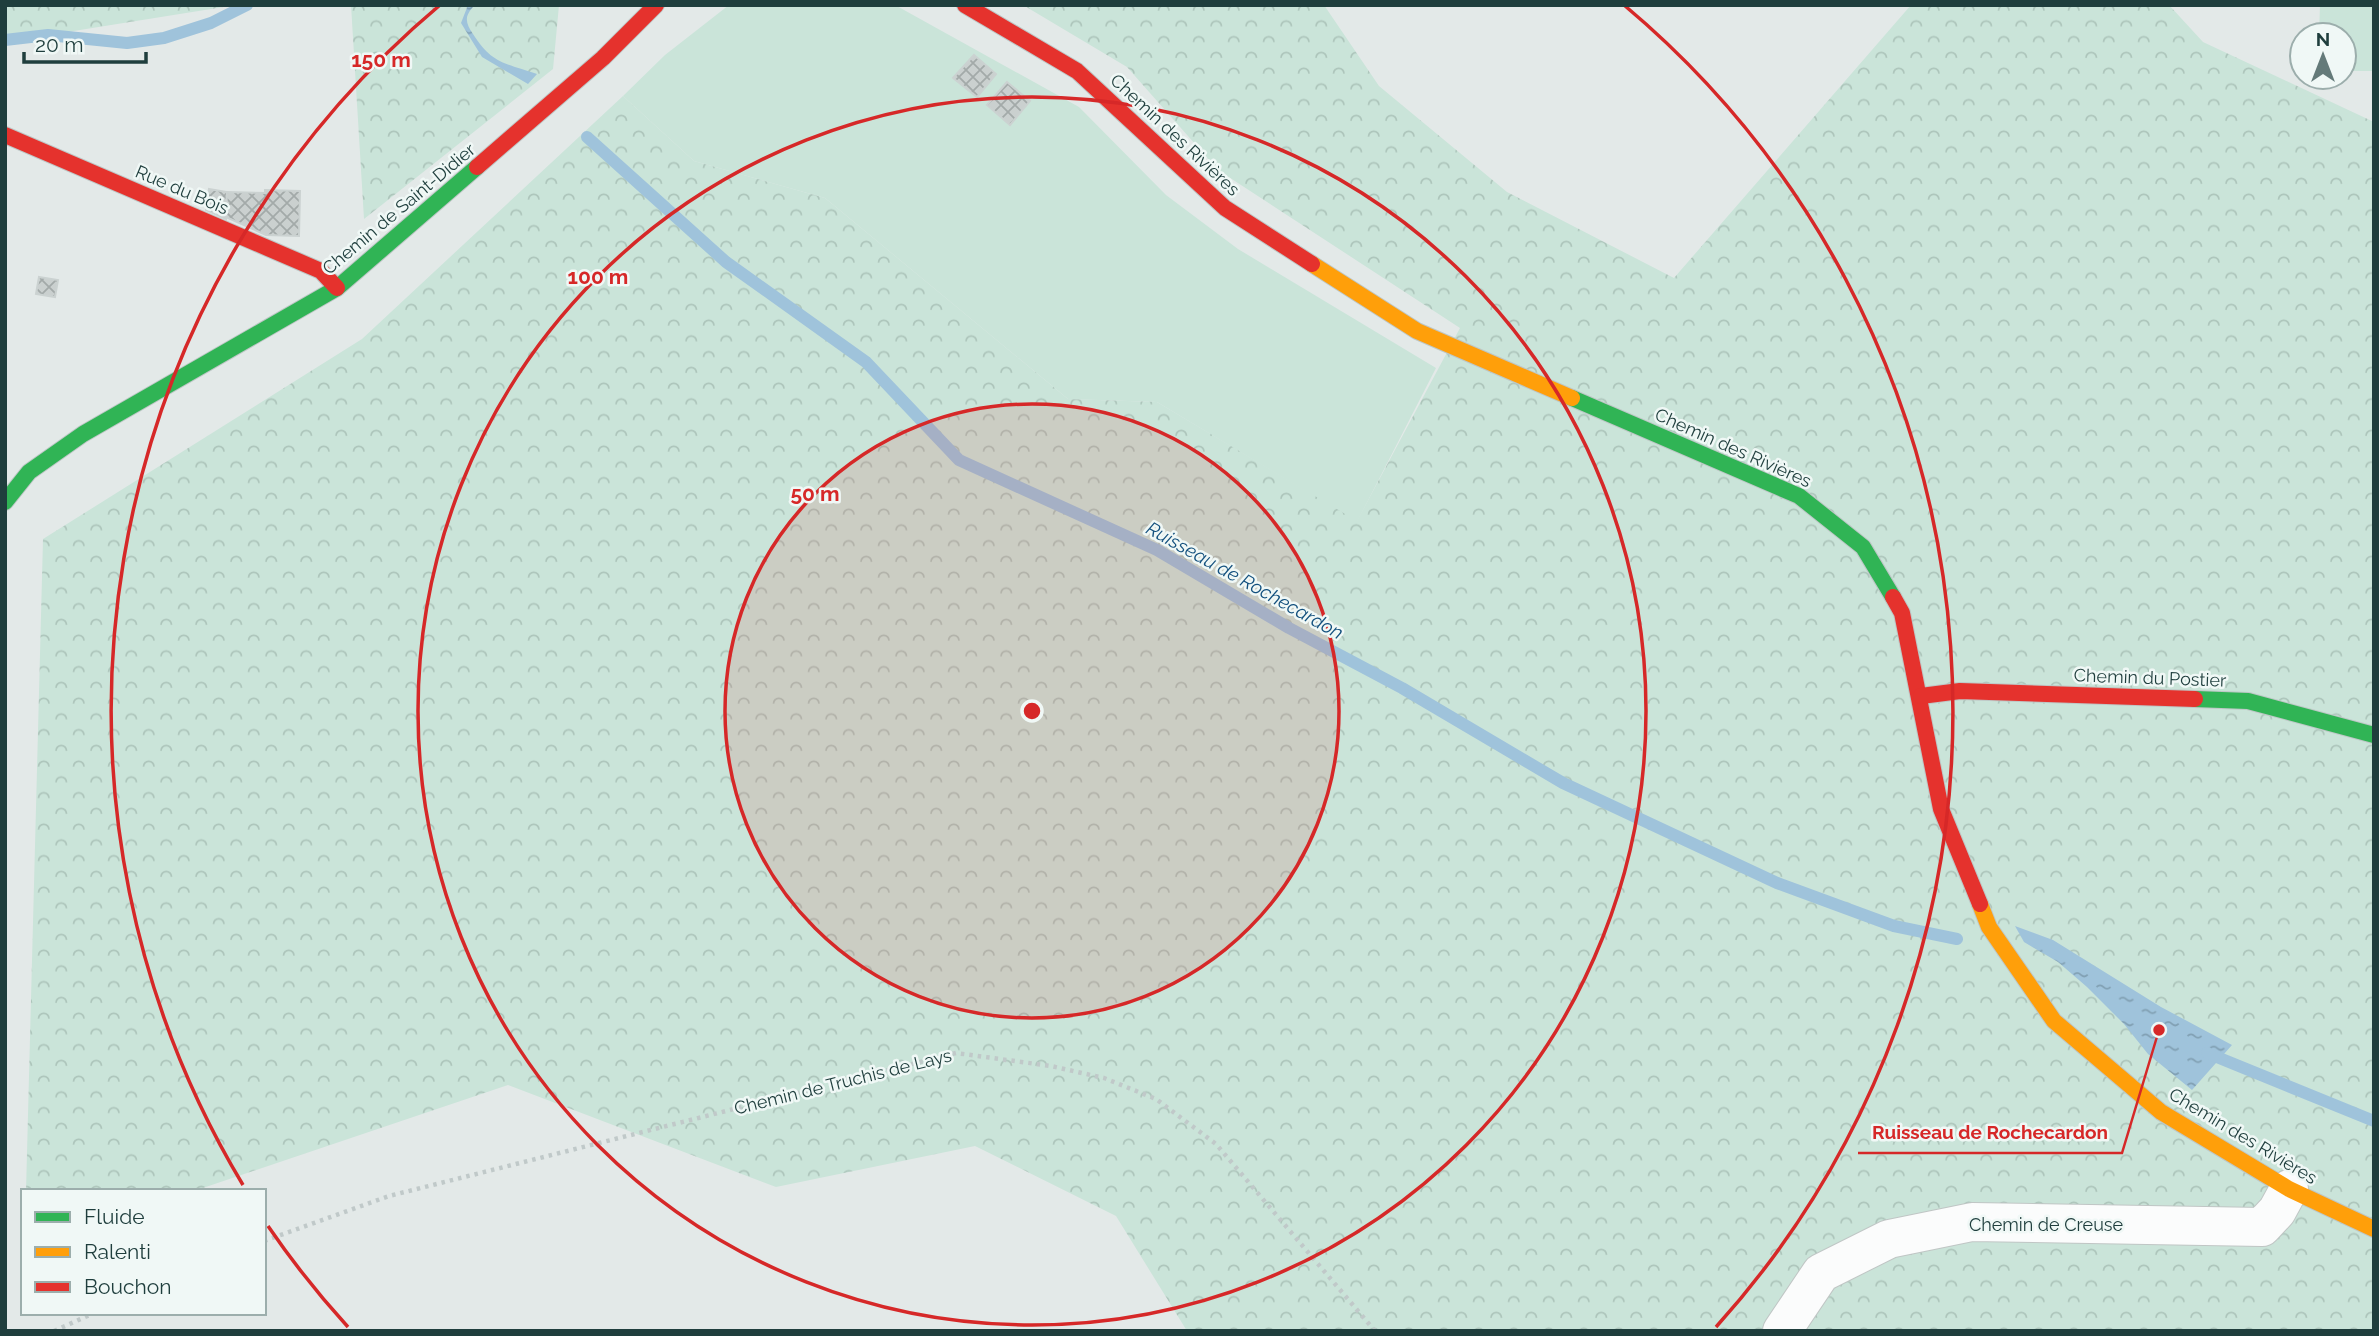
<svg xmlns="http://www.w3.org/2000/svg" width="2379" height="1336" viewBox="0 0 2379 1336" font-family="Raleway,sans-serif">
<style>
.green{fill:#cae4d9}
.forest{fill:url(#forest-crowns)}
.water{fill:url(#water-ripples)}
.lines{fill:none;stroke-linecap:round;stroke-linejoin:round}
.stream{stroke:#9fc3db;stroke-width:12}
.building{fill:url(#building-cross-hatch);stroke:#cbd2d1;stroke-width:2}
.street-casing{stroke:#c0c6c5;stroke-width:40}
.fast-casing{stroke:#bec7c6;stroke-width:18}
.slow-casing{stroke:#bec7c6;stroke-width:18}
.jam-casing{stroke:#bec7c6;stroke-width:18}
.path{stroke:#c0c9c9;stroke-width:4.5;stroke-dasharray:3.5 5;stroke-linecap:butt}
.street{stroke:#fbfcfc;stroke-width:38}
.fast{stroke:#30b455;stroke-width:16}
.slow{stroke:#ff9f0a;stroke-width:16}
.jam{stroke:#e5322d;stroke-width:16}
.ring{fill:none;stroke:#d62828;stroke-width:3.5}
.labels{text-anchor:middle;stroke-width:5;stroke-linejoin:round;paint-order:stroke}
.street-label{font-size:18px;fill:#1f3e3d;stroke:#f0f8f6}
.water-label{font-size:19px;font-style:italic;fill:#14517e;stroke:#f0f8f6}
.centre{fill:#d62828;stroke:#f0f8f6;stroke-width:3.5}
.ring-label{font-size:21px;text-anchor:middle;font-weight:bold;fill:#d62828;stroke:#f0f8f6;stroke-width:5;stroke-linejoin:round;paint-order:stroke}
.leader{fill:none;stroke:#d62828;stroke-width:2.5}
.callout-dot{fill:#d62828;stroke:#f0f8f6;stroke-width:2.5}
.callout-label{font-size:19px;text-anchor:middle;font-weight:bold;fill:#d62828;stroke:#f0f8f6;stroke-width:5;stroke-linejoin:round;paint-order:stroke}
</style>
<defs>
<pattern id="forest-crowns" width="20" height="18" patternUnits="userSpaceOnUse" patternTransform="scale(1.75)"><rect width="20" height="18" fill="#cae4d9"/><path d="M2 6a3 3 0 1 1 6 0M12 15a3 3 0 1 1 6 0" fill="none" stroke="#adc5bb"/></pattern>
<pattern id="water-ripples" width="26" height="14" patternUnits="userSpaceOnUse" patternTransform="scale(1.75)"><rect width="26" height="14" fill="#9fc3db"/><path d="M2 4q2-2 4 0t4 0M15 11q2-2 4 0t4 0" fill="none" stroke="#81a0b3"/></pattern>
<pattern id="building-cross-hatch" width="8" height="8" patternUnits="userSpaceOnUse" patternTransform="scale(1.75)"><rect width="8" height="8" fill="#cad0cf"/><path d="M0 0l8 8M0 8l8-8" fill="none" stroke="#a3aaa9"/></pattern>
</defs>
<rect width="100%" height="100%" fill="#e3e9e8"/>
<g class="green">
<polygon points="729,5 895,5 1079,107 1166,195 1238,249 1436,368 1357,522 1157,402 1068,399 825,198 694,161 623,96 665,55"/>
<polygon points="2320,5 2374,5 2374,71 2344,71 2344,35 2319,35"/>
</g>
<g class="forest">
<polygon points="5,5 236,5 5,42"/>
<polygon points="351,5 559,5 553,69 364,219"/>
<polygon points="1023,5 1324,5 1379,86 1507,192 1674,278 1911,5 2169,5 2203,42 2374,122 2374,1331 1187,1331 1116,1216 975,1146 776,1187 508,1085 194,1191 26,1191 43,539 362,339 623,96 694,161 825,198 1068,399 1157,402 1357,521 1460,328 1218,170 1127,67"/>
</g>
<g class="water">
<path d="M 468,5 L 475,5 C 464,16 465,22 473,34 C 492,64 505,63 537,74 L 528,84 L 482,57 L 461,23 Z"/>
<polygon points="2015,926 2053,940 2161,1007 2232,1045 2192,1090 2148,1054 2124,1024 2087,987 2058,962 2024,942"/>
</g>
<g class="lines">
<g class="stream">
<polyline points="5,40 48,35 127,43 164,38 211,23 247,5"/>
<polyline points="587,137 726,262 866,362 959,460 1157,550 1289,628 1402,688 1563,783 1777,883 1894,926 1957,939"/>
<polyline points="2207,1053 2374,1121"/>
</g>
</g>
<g class="building">
<polygon points="974,55 996,74 977,97 953,78"/>
<polygon points="1007,82 1030,101 1010,125 987,105"/>
<polygon points="209,189 227,192 226,219 206,210"/>
<polygon points="265,190 300,191 299,236 266,235 226,217 227,192 265,193"/>
<polygon points="39,277 58,280 55,297 36,294"/>
</g>
<g class="lines">
<defs>
<polyline id="street" points="1782,1331 1821,1273 1889,1239 1972,1222 2262,1227 2277,1211 2289,1189"/>
<g id="fast">
<polyline points="1572,398 1799,496 1863,547 1893,597"/>
<polyline points="5,502 29,472 83,434 337,288 477,167"/>
<polyline points="2195,699 2248,701 2374,735"/>
</g>
<g id="slow">
<polyline points="1312,264 1417,331 1572,398"/>
<polyline points="1980,904 1989,927 2054,1021 2161,1112 2289,1189 2374,1229"/>
</g>
<g id="jam">
<polyline points="965,5 1077,71 1225,208 1312,264"/>
<polyline points="5,135 321,271 337,288"/>
<polyline points="477,167 603,58 656,5"/>
<polyline points="1893,597 1902,613 1941,809 1980,904"/>
<polyline points="1921,696 1960,691 2195,699"/>
</g>
</defs>
<use href="#street" class="street-casing"/>
<use href="#fast" class="fast-casing"/>
<use href="#slow" class="slow-casing"/>
<use href="#jam" class="jam-casing"/>
<g class="path">
<polyline points="264,1241 389,1196 956,1053 1051,1066 1104,1078 1156,1099 1216,1144 1375,1331"/>
<polyline points="54,1331 94,1313"/>
</g>
<use href="#street" class="street"/>
<use href="#fast" class="fast"/>
<use href="#slow" class="slow"/>
<use href="#jam" class="jam"/>
</g>
<circle cx="1032" cy="711" r="307" fill="#d62828" fill-opacity=".12"/>
<g class="ring">
<circle cx="1032" cy="711" r="307"/>
<circle cx="1032" cy="711" r="614"/>
<path d="M348 1327A921 921 0 0 1 268 1226M243 1185A921 921 0 0 1 440 5M1624 5A921 921 0 0 1 1716 1327"/>
</g>
<g class="labels">
<g class="street-label">
<text transform="translate(1175 135) rotate(43)" y="6">Chemin des Rivières</text>
<text transform="translate(182 190) rotate(23)" y="6">Rue du Bois</text>
<text transform="translate(399 209) rotate(-40)" y="6">Chemin de Saint-Didier</text>
<text transform="translate(1733 448) rotate(24)" y="6">Chemin des Rivières</text>
<text transform="translate(2150 678) rotate(2)" y="6">Chemin du Postier</text>
<text transform="translate(843 1082) rotate(-14)" y="6">Chemin de Truchis de Lays</text>
<text transform="translate(2243 1136) rotate(31)" y="6">Chemin des Rivières</text>
<text x="2046" y="1231">Chemin de Creuse</text>
</g>
<g class="water-label">
<text transform="translate(1245 580) rotate(29)" y="7">Ruisseau de Rochecardon</text>
</g>
</g>
<circle cx="1032" cy="711" r="10" class="centre"/>
<g class="ring-label">
<text x="381" y="67">150 m</text>
<text x="598" y="284">100 m</text>
<text x="815" y="501">50 m</text>
</g>
<path class="leader" d="M2159 1030L2122 1153H1858"/>
<circle class="callout-dot" cx="2159" cy="1030" r="7"/>
<g class="callout-label">
<text x="1990" y="1139">Ruisseau de Rochecardon</text>
</g>
<rect width="2379" height="1336" fill="none" stroke="#1f3e3d" stroke-width="14"/>
<rect x="21" y="1189" width="245" height="126" fill="#f0f8f6" stroke="#9caeac" stroke-width="2"/>
<rect x="35" y="1212" width="35" height="10" fill="#30b455" stroke="#9caeac" stroke-width="2"/>
<text x="84" y="1224" font-size="21" fill="#1f3e3d">Fluide</text>
<rect x="35" y="1247" width="35" height="10" fill="#ff9f0a" stroke="#9caeac" stroke-width="2"/>
<text x="84" y="1259" font-size="21" fill="#1f3e3d">Ralenti</text>
<rect x="35" y="1282" width="35" height="10" fill="#e5322d" stroke="#9caeac" stroke-width="2"/>
<text x="84" y="1294" font-size="21" fill="#1f3e3d">Bouchon</text>
<g transform="translate(2323 56)"><circle r="33" fill="#f0f8f6" stroke="#9caeac" stroke-width="2"/>
<path d="M0-5L12 26L0 18L-12 26Z" fill="#647a79"/>
<text y="-10" font-size="19" font-weight="bold" text-anchor="middle" fill="#1f3e3d">N</text>
</g>
<path d="M24 52v10h122v-10" fill="none" stroke="#1f3e3d" stroke-width="3.5"/>
<text x="35" y="52" font-size="21" fill="#1f3e3d" stroke="#f0f8f6" stroke-width="5" paint-order="stroke">20 m</text>
</svg>
